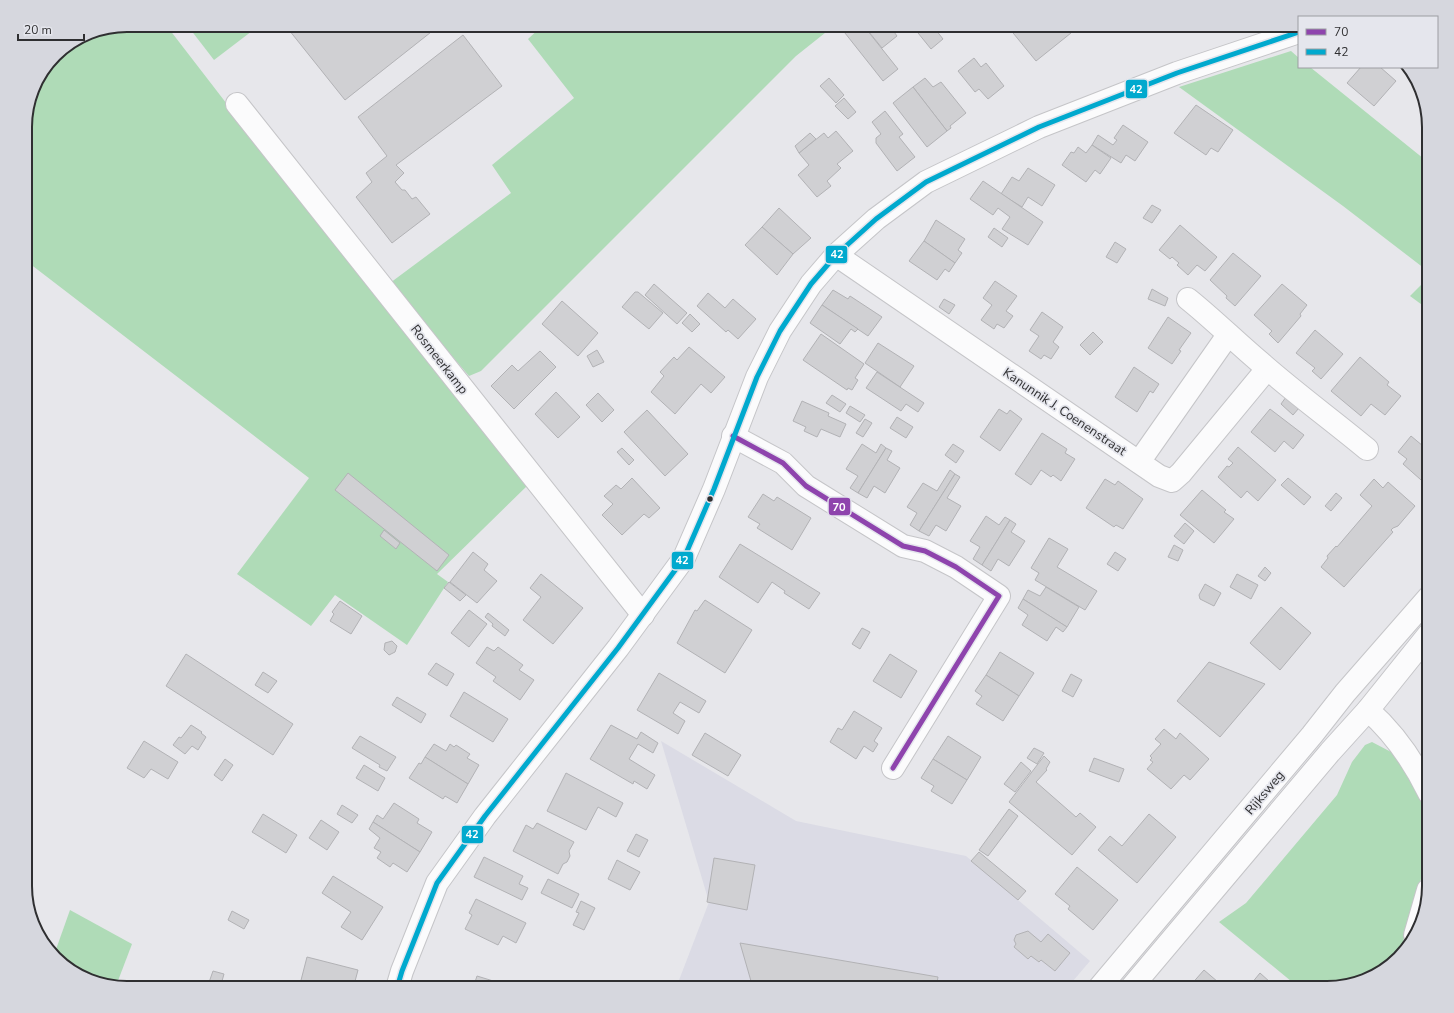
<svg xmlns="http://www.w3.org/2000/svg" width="1454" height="1013" viewBox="0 0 1454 1013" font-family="'Nunito Sans',sans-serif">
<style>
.built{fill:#dbdbe5}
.green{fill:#afdbb7}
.building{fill:#d0d0d3;stroke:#b2b2b5}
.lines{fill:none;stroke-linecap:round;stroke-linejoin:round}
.street-casing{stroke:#c5c5c8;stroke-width:24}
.primary-casing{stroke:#c5c5c8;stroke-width:24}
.street{stroke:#fbfbfc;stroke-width:22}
.primary{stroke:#fbfbfc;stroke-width:22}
.bus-1-casing{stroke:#e5e6ed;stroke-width:8}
.bus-2-casing{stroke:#e5e6ed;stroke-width:8}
.bus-1{stroke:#8e44ad;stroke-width:5}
.bus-2{stroke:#00a9ce;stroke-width:5}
.bus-dot{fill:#2f2f31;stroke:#e5e6ed;stroke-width:1.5}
.labels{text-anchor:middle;stroke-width:3.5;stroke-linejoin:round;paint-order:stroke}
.street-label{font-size:13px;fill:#2f2f31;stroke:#e5e6ed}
.rim{fill:none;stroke:#2f2f31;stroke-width:2}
.line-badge{stroke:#e5e6ed;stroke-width:1.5}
.badge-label{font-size:11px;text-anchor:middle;font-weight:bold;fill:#fff}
</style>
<rect width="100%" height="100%" fill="#e7e7eb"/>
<polygon class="built" points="661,741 796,821 966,856 1090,961 1067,988 676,988 709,902"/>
<g class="green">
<polygon points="127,25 166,25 257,143 528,485 437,574 448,582 407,645 335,595 311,626 237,574 309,478 25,260 25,120 36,82 60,50 88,33"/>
<polygon points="187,25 260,25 214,60"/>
<polygon points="543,25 835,25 796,56 481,371 469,376 390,283 511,193 492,165 574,98 528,39"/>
<polygon points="1291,51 1299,58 1299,67 1310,67 1429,163 1429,272 1343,206 1179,87"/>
<polygon points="1429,277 1429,310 1410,296"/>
<polygon points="1372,742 1393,753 1417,790 1426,810 1429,851 1399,956 1372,977 1327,988 1306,988 1297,986 1219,922 1246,903 1337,795 1352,762 1365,745"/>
<path d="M 70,910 L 132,944 L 116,986 C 91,982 72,975 54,955 Z"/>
</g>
<g class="building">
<polygon points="285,25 440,25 345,100"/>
<polygon points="845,25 863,25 898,69 883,81 841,28"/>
<polygon points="867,25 889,25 897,36 882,48 865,27"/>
<polygon points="892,25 902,25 904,27 897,32"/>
<polygon points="918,25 932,25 943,39 931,49 914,28"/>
<polygon points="1013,25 1064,25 1071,33 1036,61 1009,28"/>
<polygon points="463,35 502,86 396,165 404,173 395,182 402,190 405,190 412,199 416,197 430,214 392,243 356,197 372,182 366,173 387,156 358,117"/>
<polygon points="974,58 981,67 986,63 1004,86 988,99 979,89 975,92 958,71"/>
<polygon points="1361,67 1380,67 1396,81 1374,106 1347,83"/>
<polygon points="829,78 844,95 836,103 820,86"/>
<polygon points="925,78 933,87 941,82 966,113 950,126 951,128 947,131 913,87"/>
<polygon points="913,87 947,131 927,147 893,103"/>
<polygon points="844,98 856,112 848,119 835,106"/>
<polygon points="1196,105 1233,130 1218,152 1211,148 1206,155 1174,133"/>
<polygon points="885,111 903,134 899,137 915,157 897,171 876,143 876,138 881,134 872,122"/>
<polygon points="1123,125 1148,142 1135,161 1126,155 1121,163 1092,145 1098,135 1113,145 1117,140 1114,138"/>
<polygon points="836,131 853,151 837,164 841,168 827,181 831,186 817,197 798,175 809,165 799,153 824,133 828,138"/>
<polygon points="810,133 816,139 799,153 795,146"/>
<polygon points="1092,145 1111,158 1100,174 1095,170 1086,182 1062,165 1071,152 1074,153 1078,147 1086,153"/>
<polygon points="1028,168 1055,185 1042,206 1028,197 1022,207 1001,194 1012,177 1019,181"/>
<polygon points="983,181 1043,222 1028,245 1002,229 1010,217 998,208 993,215 970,199"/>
<polygon points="1152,205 1161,210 1152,223 1143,218"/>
<polygon points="779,208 811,238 793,254 762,227"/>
<polygon points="936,220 965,239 958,250 962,253 955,263 924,241"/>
<polygon points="1180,225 1217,257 1205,271 1197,265 1188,275 1177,265 1179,263 1172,257 1170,259 1159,250"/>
<polygon points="762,227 793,254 777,275 745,245"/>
<polygon points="994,228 1008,238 1002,247 988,237"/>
<polygon points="924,241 955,263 949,272 945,269 937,280 909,261"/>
<polygon points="1115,242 1126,249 1117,263 1106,257"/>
<polygon points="1233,253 1261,276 1235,306 1226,298 1227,296 1210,280"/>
<polygon points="995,281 1017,296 1006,311 1013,316 1004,328 997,324 994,329 981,320 992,305 983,298"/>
<polygon points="654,284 687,313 677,324 645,295"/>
<polygon points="1282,284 1307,305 1300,314 1301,316 1278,343 1269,334 1272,331 1254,315"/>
<polygon points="1152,289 1168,298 1165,306 1148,299"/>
<polygon points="833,290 848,299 850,296 882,317 868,336 822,305"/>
<polygon points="635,292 638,292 663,313 649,329 622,307"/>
<polygon points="708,293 725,308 733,299 756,319 738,339 728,330 726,332 697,306"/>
<polygon points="944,299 955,305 949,314 939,307"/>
<polygon points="562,301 598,333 578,356 542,324"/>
<polygon points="822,305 858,329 855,332 851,329 840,344 810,323"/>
<polygon points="1042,312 1063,327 1053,342 1059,347 1051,359 1044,355 1041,359 1029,351 1039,336 1030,330"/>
<polygon points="690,314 700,324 692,332 682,323"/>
<polygon points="1168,317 1191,333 1179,350 1181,351 1172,364 1148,348"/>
<polygon points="1315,330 1343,354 1321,379 1312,371 1315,368 1296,353"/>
<polygon points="1093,332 1103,342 1090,355 1080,345"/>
<polygon points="821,334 864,364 855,378 858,380 852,390 848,388 847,390 803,360"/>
<polygon points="878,343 914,366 900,387 865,363"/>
<polygon points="689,347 725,377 711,393 701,384 675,414 651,392 664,376 660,372 674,357 677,360"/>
<polygon points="597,350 604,362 593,367 587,356"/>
<polygon points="540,351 556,367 514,409 491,386 512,365 518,371"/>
<polygon points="1360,357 1389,382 1387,385 1401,396 1385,415 1371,404 1361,416 1331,391"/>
<polygon points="1134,367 1159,384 1153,393 1150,391 1137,412 1115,397"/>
<polygon points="877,372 924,403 918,412 906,404 901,411 866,388"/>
<polygon points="556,392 580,417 558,438 535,414"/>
<polygon points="598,393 614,410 602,422 586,405"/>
<polygon points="832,395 846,404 840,412 826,403"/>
<polygon points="1286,397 1299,408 1293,415 1281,404"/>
<polygon points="802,401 829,413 828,416 846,424 840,437 821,429 817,437 804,431 806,427 793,421"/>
<polygon points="850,406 865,415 860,422 846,413"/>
<polygon points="999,409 1007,414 1010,410 1022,419 1000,451 980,437"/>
<polygon points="1270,409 1304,435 1293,449 1284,441 1275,452 1251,432"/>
<polygon points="647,410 688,454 665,476 624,432"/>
<polygon points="897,417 913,427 906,438 890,428"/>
<polygon points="865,419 872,423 863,437 856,433"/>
<polygon points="1042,433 1067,449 1065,453 1075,459 1061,481 1053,475 1051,477 1041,470 1031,485 1015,474"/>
<polygon points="1411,436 1423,446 1428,440 1426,439 1429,436 1429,487 1403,464 1407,459 1398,452"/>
<polygon points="862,444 876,453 881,444 886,448 858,493 850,488 858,476 846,469"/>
<polygon points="953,444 964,451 956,463 945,455"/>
<polygon points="1238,447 1276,480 1258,501 1247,491 1241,498 1218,477 1227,466 1229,467 1233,463 1228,459"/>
<polygon points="622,448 634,460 629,465 617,452"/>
<polygon points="886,448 892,451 887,460 900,468 885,493 874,486 867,498 858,493"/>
<polygon points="950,470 955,474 919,531 910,525 917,513 907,507 923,483 937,491"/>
<polygon points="348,473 449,555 437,571 335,490"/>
<polygon points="955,474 960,477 947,498 961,506 946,531 936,525 929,536 919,531"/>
<polygon points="632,478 660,508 649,518 644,514 622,535 602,515 613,504 604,496 616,485 621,489"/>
<polygon points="1288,478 1311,497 1304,505 1281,485"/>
<polygon points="1105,479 1115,485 1118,481 1143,499 1123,529 1116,525 1114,527 1086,508"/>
<polygon points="1374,479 1383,488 1388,482 1415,506 1398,526 1393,528 1391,530 1393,532 1344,587 1321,567 1328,558 1327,556 1336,546 1337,547 1372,506 1360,495"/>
<polygon points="1202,490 1226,510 1224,512 1234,519 1214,543 1180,515"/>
<polygon points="1336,493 1342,498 1331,511 1325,506"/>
<polygon points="763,494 774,501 777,497 811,518 792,550 757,528 760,524 748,517"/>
<polygon points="986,516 999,525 1005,517 1010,520 982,565 973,559 980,547 970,541"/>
<polygon points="1010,520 1016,524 1011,532 1025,541 1009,566 998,559 991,571 982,565"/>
<polygon points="1185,523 1194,531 1184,544 1174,536"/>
<polygon points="384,530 400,543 396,549 380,536"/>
<polygon points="1049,538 1068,549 1057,567 1097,591 1085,610 1035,580 1039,573 1031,568"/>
<polygon points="740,544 820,593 809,609 784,593 785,591 772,582 758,603 719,577"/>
<polygon points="1174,545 1183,550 1178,561 1168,557"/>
<polygon points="473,552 488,564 484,570 497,581 477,603 450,582"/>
<polygon points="1115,552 1126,559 1118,571 1107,564"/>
<polygon points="1265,567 1271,573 1265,581 1258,576"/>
<polygon points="541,574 583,608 553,644 523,620 541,597 530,588"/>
<polygon points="1237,574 1258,585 1251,599 1230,587"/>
<polygon points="449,582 466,595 460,601 444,588"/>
<polygon points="1205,584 1221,593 1214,606 1200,599 1199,595"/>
<polygon points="1046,587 1079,607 1067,627 1023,599 1028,590 1040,596"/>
<polygon points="1023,599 1067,627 1063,632 1056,627 1047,641 1022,625 1028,615 1018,608"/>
<polygon points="705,600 752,630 725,673 677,643 695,610 697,611"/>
<polygon points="340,601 362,616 351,634 330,621 334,614 332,612"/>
<polygon points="1281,607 1311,633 1280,670 1250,643"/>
<polygon points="469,610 487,624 469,647 451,633"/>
<polygon points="488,613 509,630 505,636 492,626 493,624 485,617"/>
<polygon points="862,628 870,632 860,649 852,644"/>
<polygon points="392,641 397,646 395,652 389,655 384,650 385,643"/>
<polygon points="487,647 494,651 498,647 523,665 519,670 534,680 520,700 493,681 496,677 476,663"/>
<polygon points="1000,652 1034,673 1019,696 986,675"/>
<polygon points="186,654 293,724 273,755 166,686"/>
<polygon points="890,654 917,671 901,698 873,681"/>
<polygon points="1209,662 1265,684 1220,737 1177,701"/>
<polygon points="436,663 454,674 447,686 428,674"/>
<polygon points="263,672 277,681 268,693 255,685"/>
<polygon points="659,673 706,701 699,713 680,702 673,713 685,721 678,734 637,710"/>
<polygon points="1071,674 1082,680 1073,697 1062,691"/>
<polygon points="986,675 1019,696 1003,721 976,704 982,696 975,691"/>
<polygon points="464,692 508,719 493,742 450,716"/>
<polygon points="397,697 426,714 421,723 392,705"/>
<polygon points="854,711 882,728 874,741 878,744 873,752 864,746 856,759 830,742 838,728 842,730"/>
<polygon points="191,725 202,732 201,733 206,737 198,750 192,746 185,754 173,745 179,737 181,738"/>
<polygon points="611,725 637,739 641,732 658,743 653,753 638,744 629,759 655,775 647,789 634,781 633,784 590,759"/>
<polygon points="1164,729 1176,739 1180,733 1209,759 1190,780 1184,775 1171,789 1147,769 1153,762 1150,760 1152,758 1150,756 1161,744 1155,739"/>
<polygon points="705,733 741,755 728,776 692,755"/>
<polygon points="360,736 396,757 387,771 379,767 380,765 352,748"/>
<polygon points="948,736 981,757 967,780 933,759"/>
<polygon points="144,741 178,762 168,779 151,769 144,778 127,768"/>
<polygon points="434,744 446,751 450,744 454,747 456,745 470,754 467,758 479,765 468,784 425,757"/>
<polygon points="1034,748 1044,753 1037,764 1027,758"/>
<polygon points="1044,756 1050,762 1046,769 1047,770 1036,782 1076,817 1080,813 1096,827 1072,855 1009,802"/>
<polygon points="425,757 468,784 457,803 445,796 443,799 409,778 419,763 421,764"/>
<polygon points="1094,758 1124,769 1119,782 1089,771"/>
<polygon points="225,759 233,765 222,781 214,775"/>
<polygon points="933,759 967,780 952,804 931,791 934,786 921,778"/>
<polygon points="1021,762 1031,771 1015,792 1004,784"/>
<polygon points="364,765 385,778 378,791 356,778"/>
<polygon points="566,773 623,803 616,817 598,807 586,830 547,811"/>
<polygon points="394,803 419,819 417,823 432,832 420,852 373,822 377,815 383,819"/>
<polygon points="342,805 358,815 352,823 337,814"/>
<polygon points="1009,809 1018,816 988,856 979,850"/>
<polygon points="263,814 297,835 286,853 252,832"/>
<polygon points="1149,814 1176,837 1137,883 1098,850 1110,836 1122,846"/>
<polygon points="321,820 339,832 327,850 309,838"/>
<polygon points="373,822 420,852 407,872 393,863 390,867 377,858 381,852 374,848 380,838 369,829"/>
<polygon points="537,823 574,842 569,851 570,856 567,862 563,864 558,874 513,851 526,825 533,829"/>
<polygon points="636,834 648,840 639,857 627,851"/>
<polygon points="979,852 1026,891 1018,900 971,861"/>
<polygon points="484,857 523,876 519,884 528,888 522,900 474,877"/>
<polygon points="714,858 755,865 747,910 707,902"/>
<polygon points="617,860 640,872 630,890 608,879"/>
<polygon points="1077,867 1118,900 1093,930 1068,909 1070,906 1055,894"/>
<polygon points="333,876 383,907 362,940 341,927 351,912 322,893"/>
<polygon points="548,879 579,894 572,908 541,893"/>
<polygon points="476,899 526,923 516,943 503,936 498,945 465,929 472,915 469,913"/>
<polygon points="581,901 595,908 584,930 573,925 579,913 576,912"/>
<polygon points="232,911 249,920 244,929 228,920"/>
<polygon points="1028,931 1041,942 1048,934 1070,953 1055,971 1041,960 1039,962 1031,956 1028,959 1014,947 1016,944 1014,940 1016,935"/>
<polygon points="740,943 938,977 936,988 753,988"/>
<polygon points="307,957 358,970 354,985 352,985 352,988 299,988"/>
<polygon points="1204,970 1225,988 1189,987"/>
<polygon points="213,971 224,974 220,988 207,988"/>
<polygon points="1260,973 1270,982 1265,988 1256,988 1251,984"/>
<polygon points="477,976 516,988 473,988"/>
<polygon points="978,982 989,988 965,988 969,983"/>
</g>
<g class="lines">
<defs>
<g id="street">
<polyline points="237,104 643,615"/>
<polyline points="836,255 1159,476 1172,481 1181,473 1267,369"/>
<path d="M 1188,299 C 1213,319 1236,342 1261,363 C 1295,393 1332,420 1367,449"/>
<polyline points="733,436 783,463 806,486 903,546 925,551 956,567 999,596 893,768"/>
<polyline points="1139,462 1228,335"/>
<path d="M 1368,710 C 1394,733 1414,762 1429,793"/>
<polyline points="1415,935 1428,890"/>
<polyline points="397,988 402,971 437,883 485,816 618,648 684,558 714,489 757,377 780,331 811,284 836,255 876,219 926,182 1039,127 1177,73 1299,32"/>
</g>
<g id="primary">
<polyline points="1099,988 1312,735 1345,693 1429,597"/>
<polyline points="1131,988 1330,752 1368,710 1429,634"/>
</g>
</defs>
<use href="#street" class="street-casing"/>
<use href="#primary" class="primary-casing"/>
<use href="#street" class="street"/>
<use href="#primary" class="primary"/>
<defs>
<polyline id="bus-1" points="733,436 783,463 806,486 903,546 925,551 956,567 999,596 893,768"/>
<polyline id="bus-2" points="397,988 402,971 437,883 485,816 618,648 684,558 714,489 757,377 780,331 811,284 836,255 876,219 926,182 1039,127 1177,73 1299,32"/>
</defs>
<use href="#bus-1" class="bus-1-casing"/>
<use href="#bus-2" class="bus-2-casing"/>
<use href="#bus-1" class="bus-1"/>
<use href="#bus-2" class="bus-2"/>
</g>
<circle class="bus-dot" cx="710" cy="499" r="3.5"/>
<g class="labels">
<g class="street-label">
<text transform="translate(440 359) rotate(52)" y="5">Rosmeerkamp</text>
<text transform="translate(1065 411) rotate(34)" y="5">Kanunnik J. Coenenstraat</text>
<text transform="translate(1264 792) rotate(-50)" y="5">Rijksweg</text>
</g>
</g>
<path d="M0 0H1454V1013H0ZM127 32H1327A95 95 0 0 1 1422 127V886A95 95 0 0 1 1327 981H127A95 95 0 0 1 32 886V127A95 95 0 0 1 127 32Z" fill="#d6d7de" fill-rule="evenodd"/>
<path class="rim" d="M127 32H1327A95 95 0 0 1 1422 127V886A95 95 0 0 1 1327 981H127A95 95 0 0 1 32 886V127A95 95 0 0 1 127 32Z"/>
<g class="line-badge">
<rect x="1125" y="79" width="23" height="20" rx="4" fill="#00a9ce"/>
<rect x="825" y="245" width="23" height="19" rx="4" fill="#00a9ce"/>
<rect x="828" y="497" width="23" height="19" rx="4" fill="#8e44ad"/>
<rect x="671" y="551" width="23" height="19" rx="4" fill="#00a9ce"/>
<rect x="461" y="825" width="23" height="19" rx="4" fill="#00a9ce"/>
</g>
<g class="badge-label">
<text x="1136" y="93">42</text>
<text x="837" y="258">42</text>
<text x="839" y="511">70</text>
<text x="682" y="564">42</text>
<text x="472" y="838">42</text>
</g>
<rect x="1298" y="16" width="140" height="52" fill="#e5e6ed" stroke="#9c9da2"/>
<rect x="1306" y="29" width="20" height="6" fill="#8e44ad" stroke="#9c9da2"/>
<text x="1334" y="36" font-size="12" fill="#2f2f31">70</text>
<rect x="1306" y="49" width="20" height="6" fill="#00a9ce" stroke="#9c9da2"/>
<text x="1334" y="56" font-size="12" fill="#2f2f31">42</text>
<path d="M18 34v6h66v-6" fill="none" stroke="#2f2f31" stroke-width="2"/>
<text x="24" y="34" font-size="12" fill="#2f2f31" stroke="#e5e6ed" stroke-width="3" paint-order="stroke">20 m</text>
</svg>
